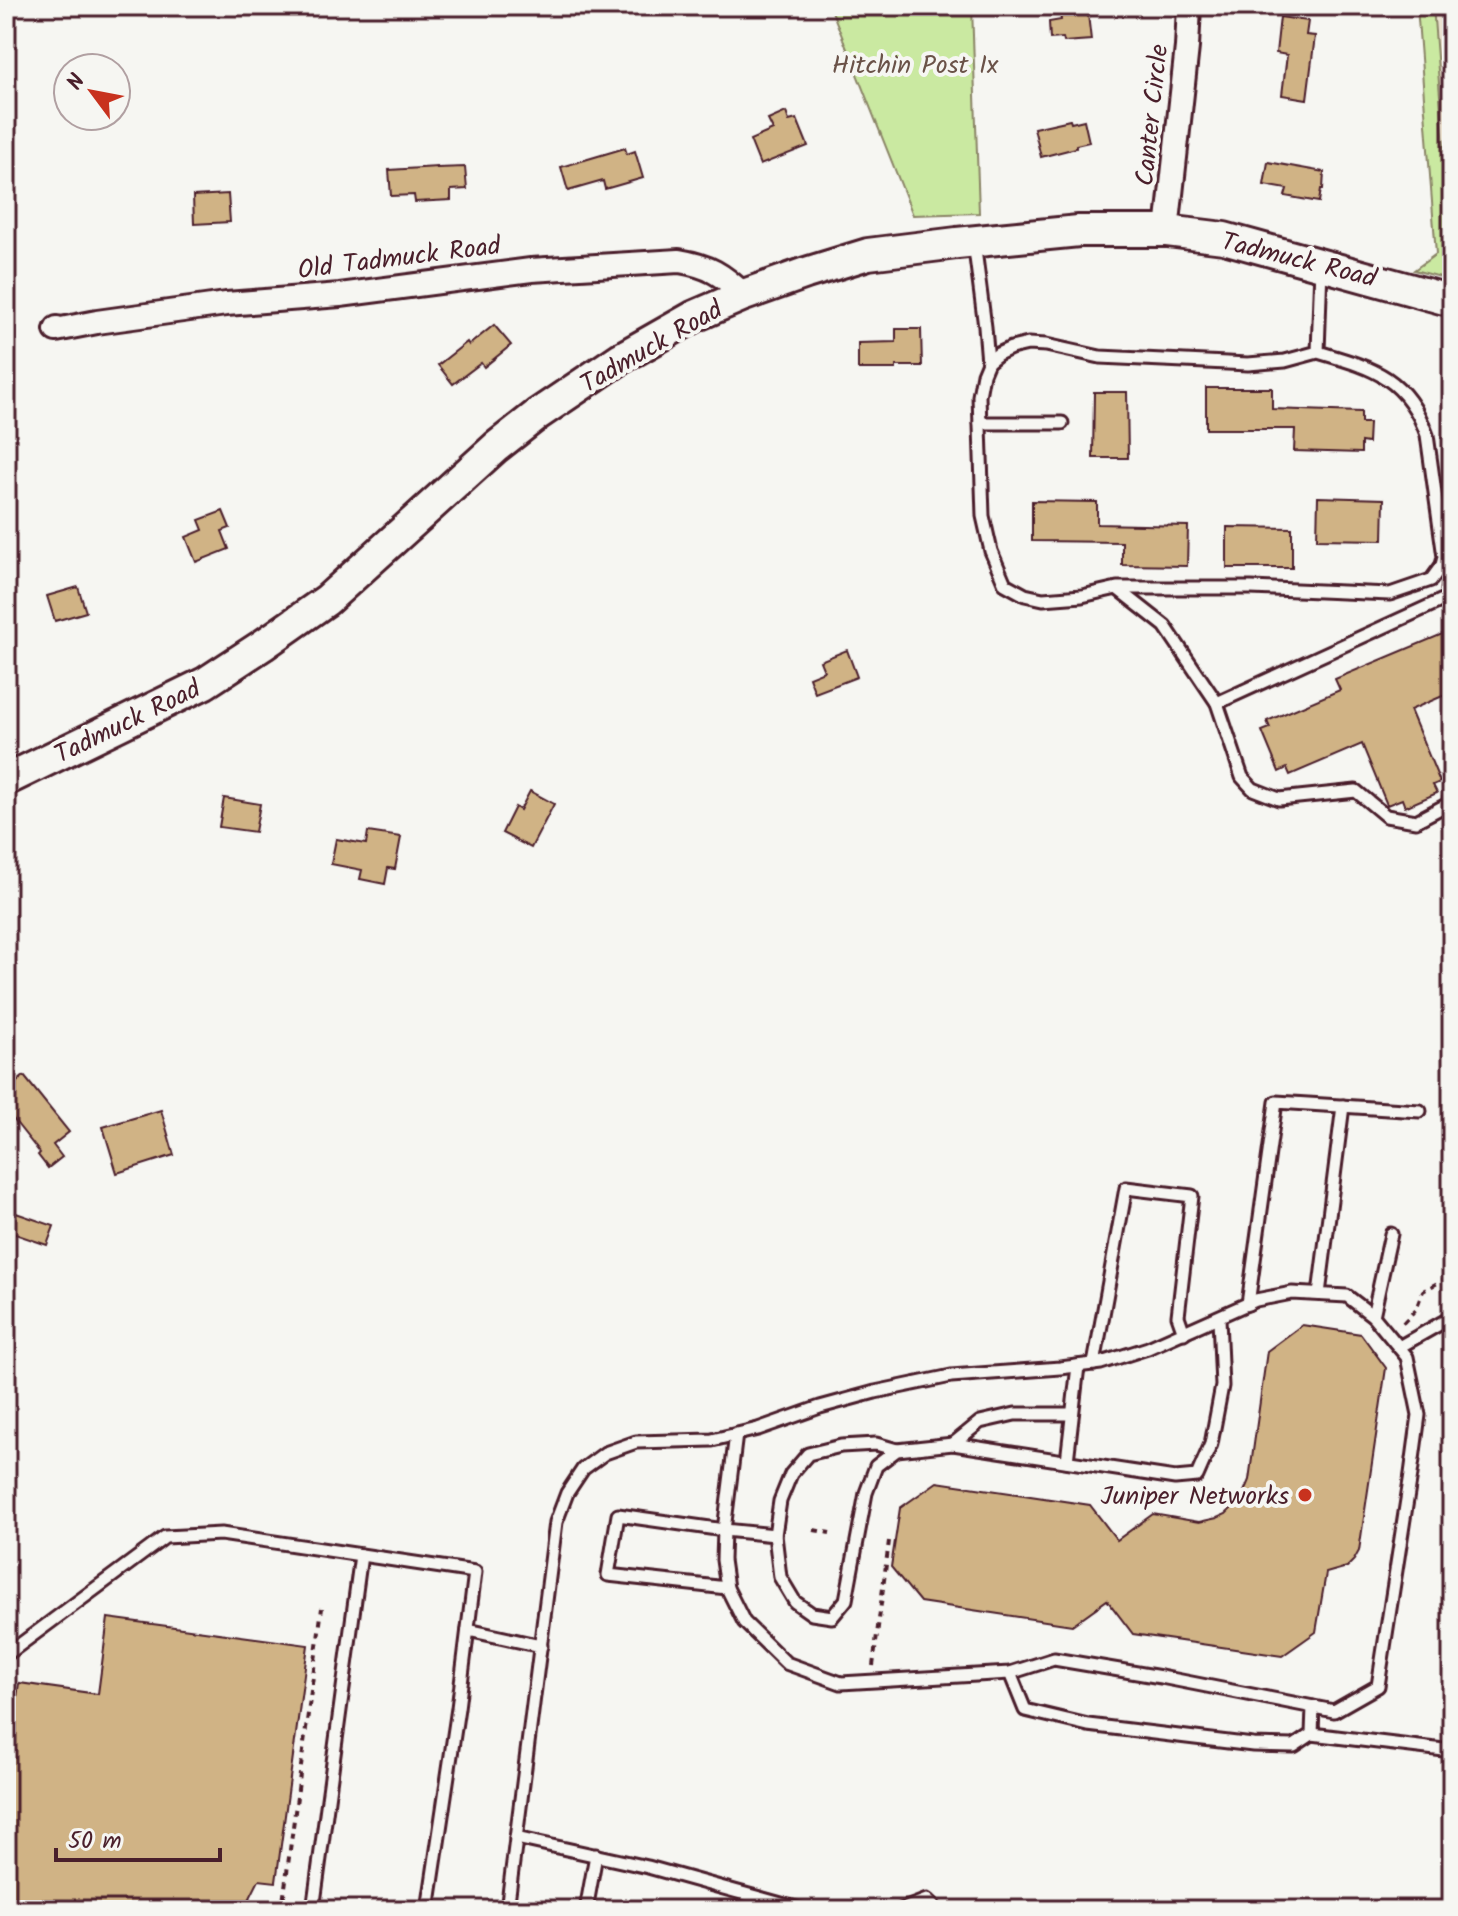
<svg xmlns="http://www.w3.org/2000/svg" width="1458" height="1916" viewBox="0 0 1458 1916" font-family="Kalam,sans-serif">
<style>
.built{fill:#ebe2d1}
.green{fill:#cae9a1;stroke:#8a8466;stroke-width:2}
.building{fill:#d0b385;stroke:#4a1f2b;stroke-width:2}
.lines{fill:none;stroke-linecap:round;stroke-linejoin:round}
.lane-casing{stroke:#4a1f2b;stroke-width:17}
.street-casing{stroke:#4a1f2b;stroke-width:28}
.secondary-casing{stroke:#4a1f2b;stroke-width:36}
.path{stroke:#4a1f2b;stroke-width:4;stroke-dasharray:6 6;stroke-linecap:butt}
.lane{stroke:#f6f6f2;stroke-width:11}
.street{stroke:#f6f6f2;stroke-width:22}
.secondary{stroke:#f6f6f2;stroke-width:30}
.poi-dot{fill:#c8321e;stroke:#f6f6f2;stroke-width:3}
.labels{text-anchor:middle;stroke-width:8;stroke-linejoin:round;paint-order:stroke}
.park-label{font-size:26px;fill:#6a5248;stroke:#f6f6f2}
.street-label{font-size:26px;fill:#4a1f2b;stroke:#f6f6f2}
.poi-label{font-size:26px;fill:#4a1f2b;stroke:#f6f6f2;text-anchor:end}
</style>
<rect width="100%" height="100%" fill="#f6f6f2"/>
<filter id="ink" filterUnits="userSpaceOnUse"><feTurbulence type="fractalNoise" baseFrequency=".0125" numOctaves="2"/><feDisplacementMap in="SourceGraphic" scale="16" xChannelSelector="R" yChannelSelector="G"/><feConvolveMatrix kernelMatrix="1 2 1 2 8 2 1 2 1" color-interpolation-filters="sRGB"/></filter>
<g filter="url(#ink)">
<polygon class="built" points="1433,6 1452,6 1452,251"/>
<g class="green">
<polygon points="830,6 972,6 979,213 913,215"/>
<polygon points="1417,6 1433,6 1452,251 1452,280 1414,270 1436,254"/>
</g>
<g class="building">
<polygon points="1059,6 1087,6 1091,40 1064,42 1063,38 1050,39 1049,22 1061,20"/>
<polygon points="1280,17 1308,21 1306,35 1315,36 1307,99 1282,95 1287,55 1276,53"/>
<polygon points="786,112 789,121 797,119 808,146 760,165 750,140 773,130 768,120"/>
<polygon points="1070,120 1071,123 1084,120 1089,142 1076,145 1076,148 1041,157 1034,128"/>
<polygon points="625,148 627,154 635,151 643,178 605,189 603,181 568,191 561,167"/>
<polygon points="1268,162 1324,172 1323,189 1321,189 1319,202 1285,196 1287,189 1264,185"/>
<polygon points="437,167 437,168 465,167 467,189 451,190 451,200 415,202 414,195 391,196 389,170"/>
<polygon points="228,194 230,222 194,224 193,196"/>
<polygon points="494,325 511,345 484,367 481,363 453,384 438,365 467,342 469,345"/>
<polygon points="896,329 921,329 922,366 896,366 896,369 858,369 858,343 896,342"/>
<polygon points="1206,388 1272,388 1272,409 1361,412 1361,423 1369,423 1368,443 1361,442 1361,453 1294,451 1295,429 1206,429"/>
<polygon points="1094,392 1127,392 1128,458 1093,458"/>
<polygon points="1318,497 1384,499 1383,540 1317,539"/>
<polygon points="1032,501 1097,502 1097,524 1188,526 1187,566 1122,565 1122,542 1032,541"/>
<polygon points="223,511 230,528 222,531 229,549 196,562 186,537 203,530 199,520"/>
<polygon points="1227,527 1292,528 1292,568 1227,568"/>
<polygon points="78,587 86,612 55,621 47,596"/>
<polygon points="1452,630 1452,692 1410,710 1440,782 1433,785 1437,793 1405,807 1402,799 1387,805 1362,744 1290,775 1287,768 1279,772 1262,731 1270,728 1267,721 1340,690 1335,679"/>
<polygon points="847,650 857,677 815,693 809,677 824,671 820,661"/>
<polygon points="530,791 554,804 531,848 502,833 515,807 520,810"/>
<polygon points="224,798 260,804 255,832 219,827"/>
<polygon points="368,832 401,837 395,869 388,868 385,884 360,879 362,870 331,864 336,839 366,844"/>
<polygon points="24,1076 69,1132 53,1145 62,1157 48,1168 38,1155 40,1153 6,1110 6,1091"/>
<polygon points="161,1110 174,1155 117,1173 103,1127"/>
<polygon points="16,1213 54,1226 47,1245 9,1232"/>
<polygon points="1302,1325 1361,1334 1386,1368 1359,1551 1354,1560 1347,1567 1326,1573 1316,1632 1282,1656 1133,1634 1107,1600 1072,1625 920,1602 891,1567 900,1508 937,1482 1090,1505 1117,1540 1153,1514 1199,1522 1217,1518 1226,1514 1241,1499 1249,1480 1267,1351"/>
<polygon points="108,1618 308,1645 276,1882 259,1880 248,1902 241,1910 6,1910 6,1776 19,1683 98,1694"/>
</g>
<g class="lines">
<defs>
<g id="lane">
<polyline points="974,242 985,327 988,362"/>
<path d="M 1318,352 C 1372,368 1406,376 1427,435 L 1444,557 L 1442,565 L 1431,580 L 1390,594 L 1251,588 L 1117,588 L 1082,596 L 1043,599 L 1025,595 L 1005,584 L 991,551 L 983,516 L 979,396 L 983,374 L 988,362 L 998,354 L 1011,348 L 1028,344 L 1046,345 L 1100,357 L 1248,364 L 1285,361 L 1318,352 L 1321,266"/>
<polyline points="980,423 1062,423"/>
<polyline points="1118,589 1165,626 1217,703 1242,777 1253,789 1279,799 1356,791 1386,816 1416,821 1448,804 1452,792"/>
<polyline points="1217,703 1447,598 1451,570 1442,565"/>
<polyline points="1319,1294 1343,1106"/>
<polyline points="1248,1304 1276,1102 1420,1111"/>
<polyline points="1373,1316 1391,1234"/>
<polyline points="1399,1347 1452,1317"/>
<polyline points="1094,1364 1126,1188 1192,1196 1178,1316 1184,1333"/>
<polyline points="953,1444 980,1422 1015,1414 1072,1414"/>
<polyline points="1067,1461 1078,1366"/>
<polyline points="775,1535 780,1501 791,1474 808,1454 841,1446 876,1444 897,1450"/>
<polyline points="727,1588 608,1575 618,1515 724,1530 775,1535 780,1577 795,1602 812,1614 832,1617 846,1600 866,1493 876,1466 897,1450 953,1444 1175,1478 1197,1476 1211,1444 1222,1386 1219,1318"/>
<polyline points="468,1630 541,1646"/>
<polyline points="6,1655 165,1537 221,1534 475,1572 458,1708 428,1910"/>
<polyline points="1010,1673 1025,1710 1088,1725 1253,1745 1294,1746 1312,1734 1313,1707"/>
<polyline points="1312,1734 1452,1751"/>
<polyline points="516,1838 648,1867 803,1910"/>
<polyline points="313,1910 361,1555"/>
<polyline points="507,1910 556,1522 567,1493 583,1469 605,1453 636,1442 712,1440 758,1429 820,1407 875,1392 951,1376 1060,1368 1101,1363 1148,1348 1256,1300 1292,1293 1347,1296 1373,1316 1407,1357 1419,1415 1411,1474 1378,1686 1334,1711 1161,1677 1054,1659 1010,1673 841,1683 786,1663 744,1622 727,1588 723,1560 724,1530 736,1434"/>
<polyline points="586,1910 596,1855"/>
<polyline points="901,1910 927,1900 937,1910"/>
</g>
<g id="street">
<polyline points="1167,231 1187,47 1189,6"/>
<path d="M 57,328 L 56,330 L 97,322 L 226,304 L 340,295 L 531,270 L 679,261 C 709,266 722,274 744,295"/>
</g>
<polyline id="secondary" points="6,780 205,683 263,645 327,600 496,447 538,414 621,358 695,316 744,295 806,273 868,254 957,243 1079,231 1167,231 1224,238 1452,301"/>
</defs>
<use href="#lane" class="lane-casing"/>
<use href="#street" class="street-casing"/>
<use href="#secondary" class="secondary-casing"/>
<g class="path">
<polyline points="1403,1323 1416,1309 1423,1291 1452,1275"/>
<polyline points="814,1530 830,1533"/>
<polyline points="873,1666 889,1541"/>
<polyline points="282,1910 322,1608"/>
</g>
<use href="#lane" class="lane"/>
<use href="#street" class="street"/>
<use href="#secondary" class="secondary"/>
</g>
</g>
<circle class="poi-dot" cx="1305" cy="1495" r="8"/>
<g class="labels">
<g class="park-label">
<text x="915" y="73">Hitchin Post Ix</text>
</g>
<g class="street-label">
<text transform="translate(1151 115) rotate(-84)" y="9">Canter Circle</text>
<text transform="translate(399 257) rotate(-7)" y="9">Old Tadmuck Road</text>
<text transform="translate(1299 259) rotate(14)" y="9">Tadmuck Road</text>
<text transform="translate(651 346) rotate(-30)" y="9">Tadmuck Road</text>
<text transform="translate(127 721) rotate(-26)" y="9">Tadmuck Road</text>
</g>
<g class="poi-label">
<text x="1289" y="1504">Juniper Networks</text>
</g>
</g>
<rect width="1458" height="1916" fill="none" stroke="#f6f6f2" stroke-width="32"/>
<rect x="16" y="16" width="1426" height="1884" fill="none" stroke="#4a1f2b" stroke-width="3" filter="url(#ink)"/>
<g transform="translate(92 92) rotate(302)"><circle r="38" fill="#f6f6f2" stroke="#b1a0a2" stroke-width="2"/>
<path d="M0-6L14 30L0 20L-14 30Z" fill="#c8321e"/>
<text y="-12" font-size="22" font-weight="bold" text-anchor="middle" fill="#4a1f2b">N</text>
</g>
<path d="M56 1848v12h164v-12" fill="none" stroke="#4a1f2b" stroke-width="4"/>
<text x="68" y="1848" font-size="24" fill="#4a1f2b" stroke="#f6f6f2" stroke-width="6" paint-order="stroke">50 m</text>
</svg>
